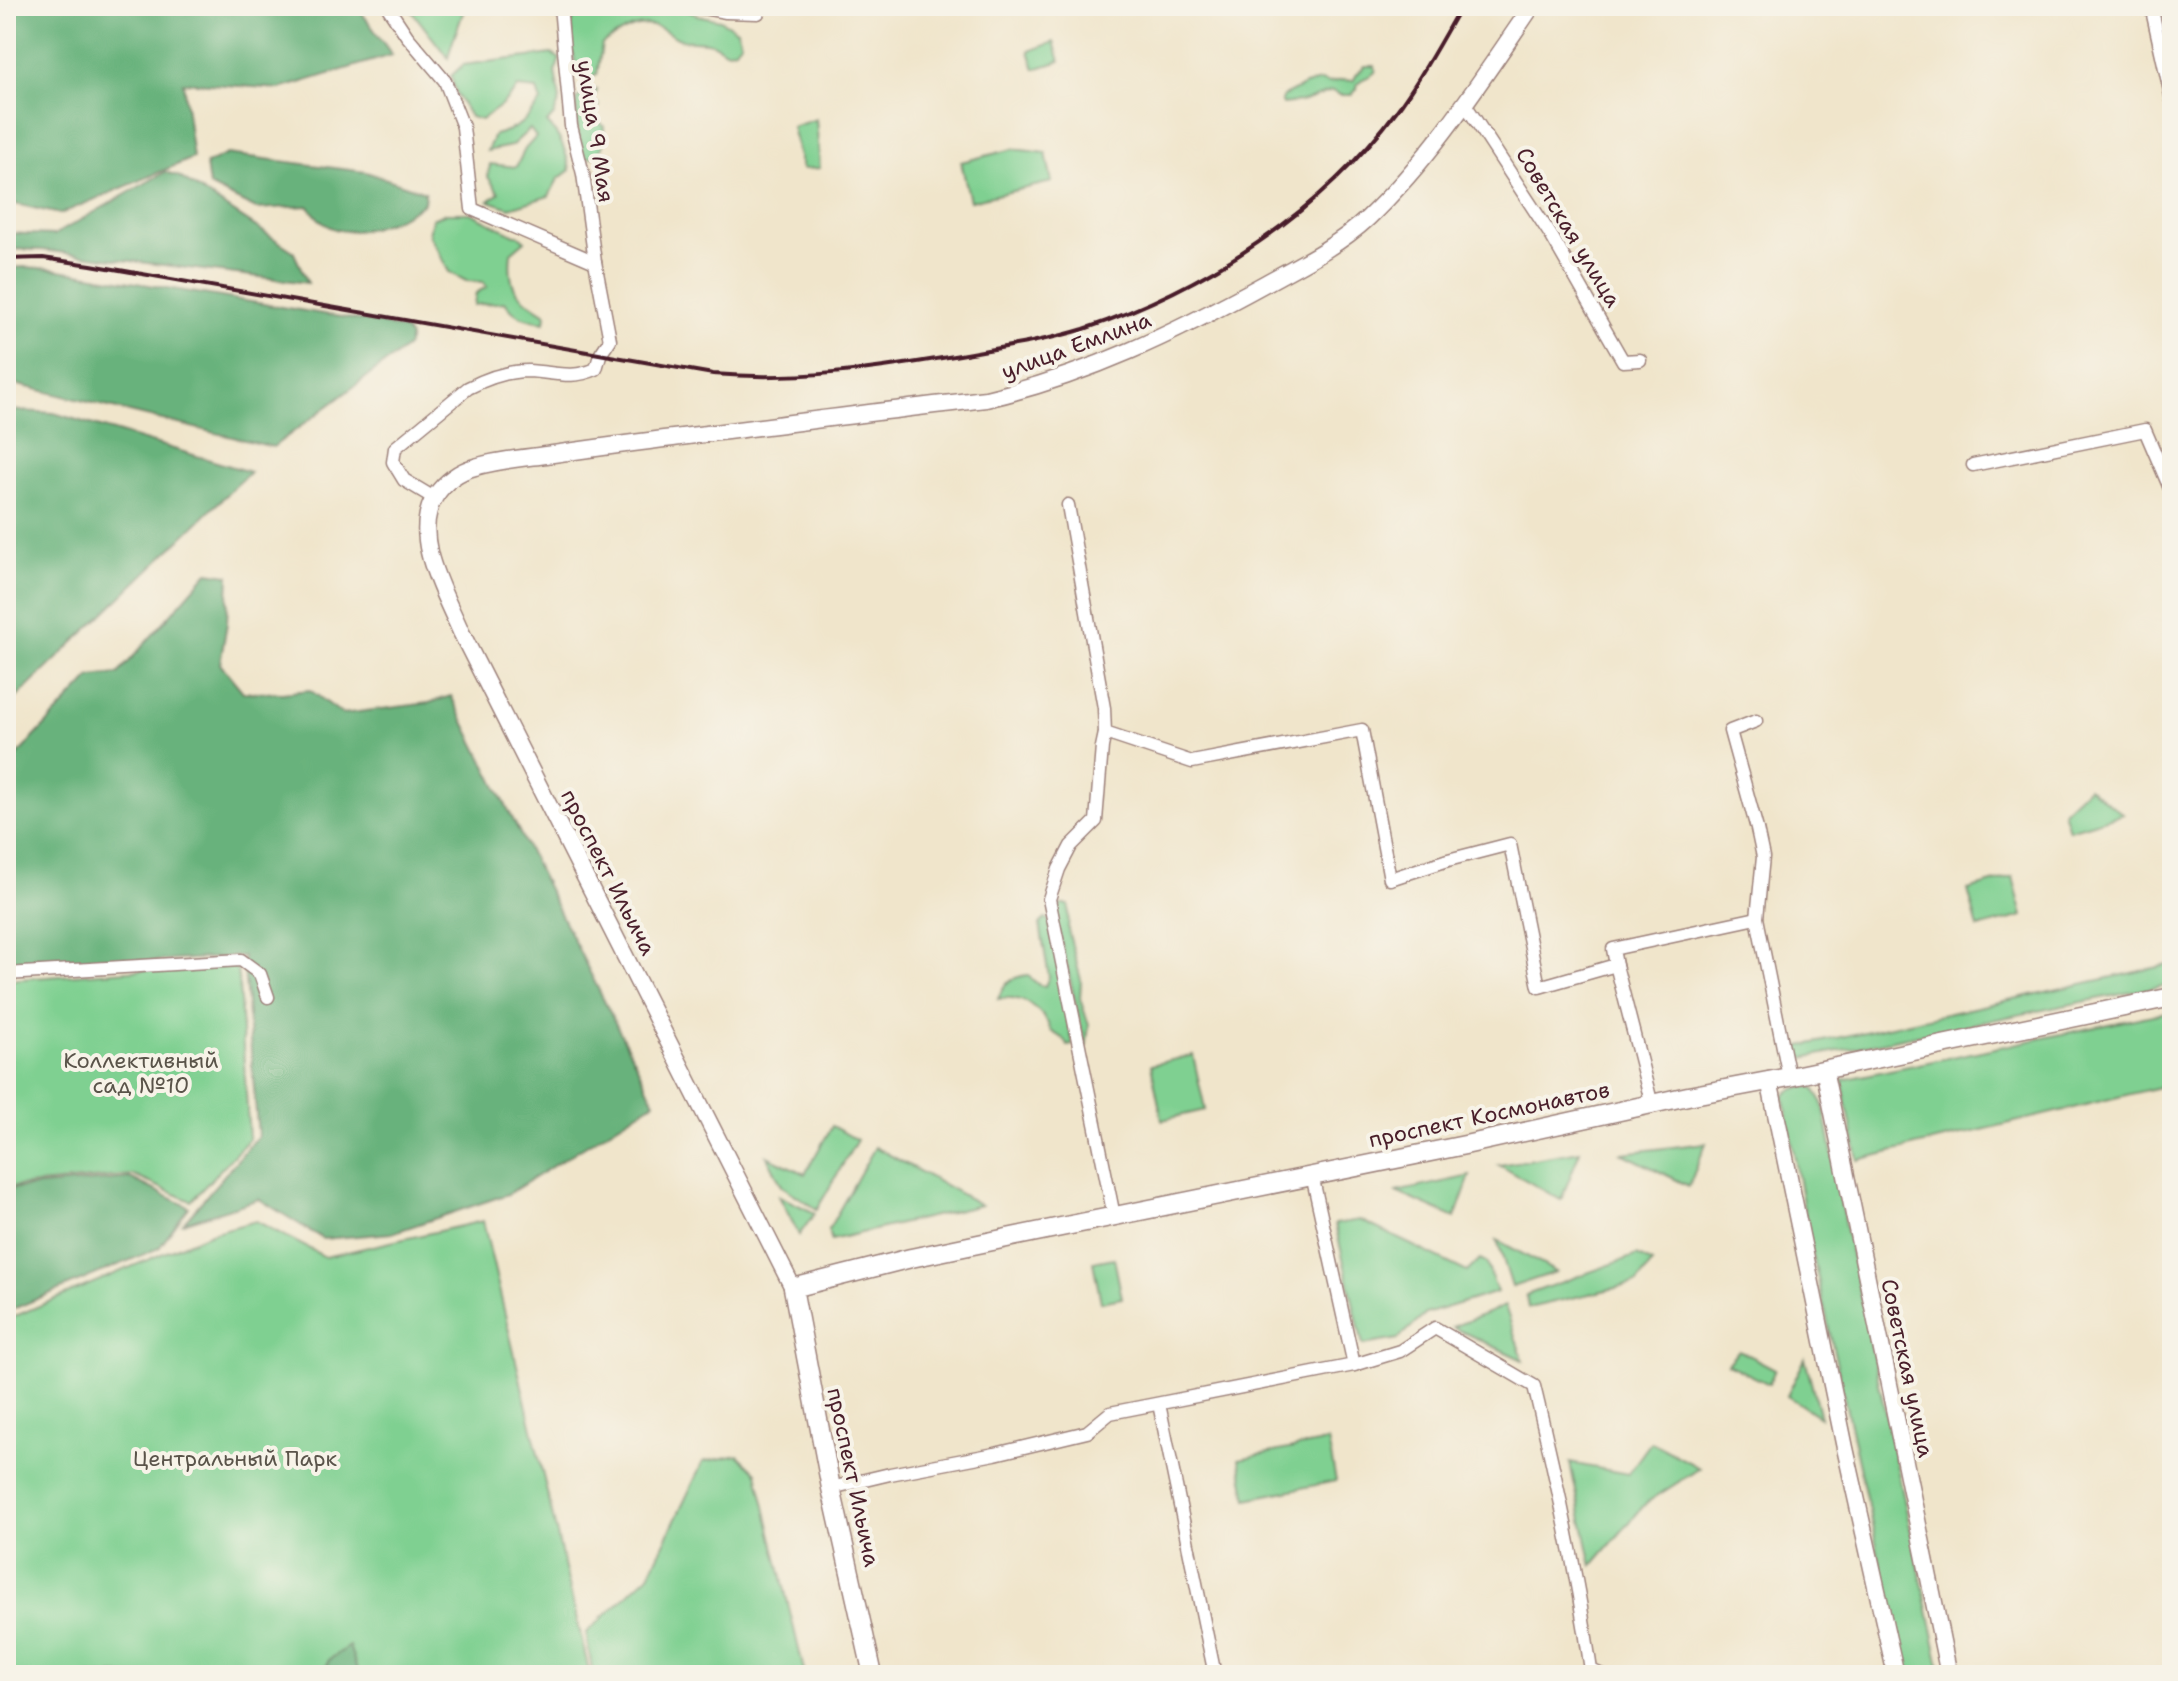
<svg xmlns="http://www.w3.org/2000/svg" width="2178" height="1681" viewBox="0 0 2178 1681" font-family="'Shantell Sans',sans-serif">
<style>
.green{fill:#7fd091;stroke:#64785e;stroke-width:2}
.forest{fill:#67b27b;stroke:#586853;stroke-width:2}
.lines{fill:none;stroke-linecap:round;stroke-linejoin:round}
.minor-casing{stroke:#9d827b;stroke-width:15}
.tertiary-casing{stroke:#9d827b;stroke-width:19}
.secondary-casing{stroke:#9d827b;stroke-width:21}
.minor{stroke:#fff;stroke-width:12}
.tertiary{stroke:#fff;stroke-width:16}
.secondary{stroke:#fff;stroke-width:18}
.rail{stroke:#4a1f2b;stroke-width:4}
.labels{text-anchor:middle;stroke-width:8;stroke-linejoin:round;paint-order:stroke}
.street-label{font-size:22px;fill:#4a1f2b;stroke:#f7f3e8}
.park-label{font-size:22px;fill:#5a544a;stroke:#f7f3e8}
</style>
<rect width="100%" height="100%" fill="#f7f3e8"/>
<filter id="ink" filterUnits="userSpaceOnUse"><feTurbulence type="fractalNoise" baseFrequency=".0125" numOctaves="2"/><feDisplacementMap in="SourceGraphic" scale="16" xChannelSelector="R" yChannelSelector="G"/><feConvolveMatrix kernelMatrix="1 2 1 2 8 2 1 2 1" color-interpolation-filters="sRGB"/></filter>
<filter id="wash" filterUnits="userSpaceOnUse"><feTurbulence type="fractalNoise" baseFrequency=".006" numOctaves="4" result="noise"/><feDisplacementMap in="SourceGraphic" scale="32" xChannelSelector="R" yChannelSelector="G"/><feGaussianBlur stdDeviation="1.8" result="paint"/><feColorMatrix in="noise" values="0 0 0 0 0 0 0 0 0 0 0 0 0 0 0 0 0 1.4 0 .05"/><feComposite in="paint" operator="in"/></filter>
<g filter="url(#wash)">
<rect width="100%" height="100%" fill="#f0e5cb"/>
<g class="green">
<path d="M 408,6 L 465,6 C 460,24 452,40 448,58 Z"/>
<path d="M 577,6 L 616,6 L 637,10 L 647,6 L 678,6 L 697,15 L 720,20 L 737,30 L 741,42 L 734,50 L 725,51 C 708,38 702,43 683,40 C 675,38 668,32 660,28 C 639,19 620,33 602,44 L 597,75 L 589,78 L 577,71 L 571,43 L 572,23 Z"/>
<polygon points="1054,42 1060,61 1035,69 1029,51"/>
<path d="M 552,54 L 560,59 L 555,72 L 560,100 L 554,115 L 547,123 C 561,137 566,151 570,170 L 558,179 L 549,196 L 510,208 L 489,201 L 499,193 L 488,177 L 490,164 L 516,167 L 525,149 L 536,137 L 530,129 L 511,146 L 487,151 L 494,135 C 518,129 526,121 541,102 L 537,90 L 518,88 L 502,105 L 481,120 L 470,117 L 456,93 L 451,76 L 463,65 Z"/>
<path d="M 1365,66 L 1375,66 L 1376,71 C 1369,80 1357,76 1357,89 L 1352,95 L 1340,95 L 1332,91 L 1301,102 L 1282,104 L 1282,97 L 1305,85 L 1320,81 L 1329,83 L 1343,80 L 1353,81 L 1357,74 Z"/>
<polygon points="586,90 597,90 593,100 599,106 595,115 604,127 602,149 593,157 584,158 576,123 577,99"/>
<polygon points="816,119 820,168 802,169 792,127"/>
<polygon points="1013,149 1046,153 1052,182 970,201 961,162"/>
<path d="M 446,213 L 471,213 L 515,235 L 518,235 L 525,241 L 511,253 C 507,290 517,295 546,314 L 545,322 C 528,320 514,317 505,302 L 474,305 L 476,293 L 487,287 L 483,282 L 466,281 L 449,272 L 429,234 L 432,219 Z"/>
<polygon points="2088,787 2123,814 2069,830 2063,811"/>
<polygon points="2013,877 2023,916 1978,928 1968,890"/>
<polygon points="1060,905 1069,905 1068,930 1081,980 1080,999 1089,1025 1086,1048 1055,915"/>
<path d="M 1045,919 L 1049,920 L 1073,1045 L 1068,1046 L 1062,1038 L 1051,1031 C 1044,1009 1020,993 998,999 C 1004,982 1010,978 1027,975 L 1039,985 L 1045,986 L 1049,977 L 1040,924 Z"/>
<polygon points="236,963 239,985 249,1139 191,1201 132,1175 6,1187 6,980"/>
<polygon points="2172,964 2172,984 1803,1058 1796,1057 1792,1048"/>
<polygon points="2172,1011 2172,1084 1858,1160 1842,1080"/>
<polygon points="1193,1055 1205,1110 1162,1120 1151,1065"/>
<polygon points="1800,1087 1813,1087 1823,1103 1846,1231 1942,1675 1905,1675 1809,1238 1784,1096 1789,1091"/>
<polygon points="832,1126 857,1140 817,1209 782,1186 767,1156 805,1174"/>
<polygon points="1706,1143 1689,1186 1622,1153"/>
<polygon points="875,1147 981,1205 831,1240 828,1230"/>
<polygon points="1580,1151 1561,1200 1499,1165"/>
<polygon points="1470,1176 1455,1218 1396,1192"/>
<polygon points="779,1196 815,1213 799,1235"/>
<polygon points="1360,1220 1467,1272 1480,1259 1486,1262 1497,1292 1426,1314 1398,1339 1363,1345 1335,1224"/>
<polygon points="256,1221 325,1257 483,1221 590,1675 6,1675 6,1320 211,1233"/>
<polygon points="1497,1240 1556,1272 1512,1287"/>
<polygon points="1637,1255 1652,1263 1637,1283 1528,1308 1526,1295"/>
<polygon points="1114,1258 1122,1298 1101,1302 1093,1262"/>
<polygon points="1505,1306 1523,1360 1452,1327"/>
<polygon points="1739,1350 1775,1369 1769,1384 1727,1364"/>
<polygon points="1805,1359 1820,1417 1787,1396"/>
<polygon points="1328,1441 1336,1481 1247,1499 1239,1459"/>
<polygon points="1651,1442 1700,1468 1646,1503 1592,1566 1570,1463 1628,1474"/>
<polygon points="738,1455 757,1473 805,1675 593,1675 586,1633 649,1575 703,1462"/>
</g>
<g class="forest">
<polygon points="6,6 357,6 392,55 280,89 183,82 193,158 60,214 6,202"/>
<path d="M 227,154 L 366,172 L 425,192 L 424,203 C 403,219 350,243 325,224 C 318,220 313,211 308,206 L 256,209 L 209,186 L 206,164 Z"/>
<polygon points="165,172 178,176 293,251 308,283 42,250 6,249 6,233 54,235"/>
<polygon points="25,267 53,269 383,324 404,330 410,337 407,347 273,447 6,382 6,268"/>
<polygon points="6,410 54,413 250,472 6,708"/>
<polygon points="208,572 229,575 227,623 220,664 243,692 282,693 310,690 342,714 429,703 451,696 655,1102 508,1194 392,1233 323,1239 259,1199 183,1223 258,1136 243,956 6,970 6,767 91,677 118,674"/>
<polygon points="130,1178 189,1207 159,1248 6,1312 6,1189"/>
<polygon points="349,1646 359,1675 322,1675 329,1660"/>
</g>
</g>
<g filter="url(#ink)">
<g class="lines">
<defs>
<g id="minor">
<polyline points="387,6 407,36 445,81 463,127 472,209 595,262"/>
<polyline points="692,6 726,12 758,13"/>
<polyline points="2151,6 2172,100"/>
<polyline points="1465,104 1552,237 1623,361 1640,360"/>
<polyline points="1973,465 2145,430 2172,493"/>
<path d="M 434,498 L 404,480 L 393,462 L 395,448 L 468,388 C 487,378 507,371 528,371 C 554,372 571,380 596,369 L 600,355 L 610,340 L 595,262 L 583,174 L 571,126 L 560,6"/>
<polyline points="1068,505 1104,708 1105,733 1102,747 1096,821 1071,846 1059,869 1049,899 1114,1216"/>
<polyline points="1756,721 1730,731 1757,829 1763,857 1757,918 1789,1077"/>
<polyline points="1105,733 1192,762 1362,730 1390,879 1448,860 1510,844 1539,987 1616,965 1652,1105"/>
<polyline points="1616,965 1613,949 1757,918"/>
<polyline points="6,974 241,960 260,974 268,997"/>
<polyline points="1312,1175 1354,1365"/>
<polyline points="1159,1404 1215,1675"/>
<path d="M 831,1488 L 890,1474 L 995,1454 L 1087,1432 L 1110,1413 L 1354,1365 L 1400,1351 L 1435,1328 L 1534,1386 C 1557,1480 1577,1574 1591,1670 L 1602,1675"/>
</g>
<g id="tertiary">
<polyline points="1824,1069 1949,1675"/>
<polyline points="1769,1080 1845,1448 1896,1675"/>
<path d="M 793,1288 L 461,632 C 445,594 409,535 436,495 C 445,482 459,471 475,467 C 498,460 523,458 546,455 C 588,449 630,443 673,438 C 777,425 881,411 986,399 C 1086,376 1177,332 1266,283 C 1301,264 1339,245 1368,218 C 1433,156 1482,79 1532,6"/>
</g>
<polyline id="secondary" points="873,1675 831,1488 793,1288 911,1258 1007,1238 1465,1145 1688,1096 1789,1077 2172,997"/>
</defs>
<use href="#minor" class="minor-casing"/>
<use href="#tertiary" class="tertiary-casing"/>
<use href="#secondary" class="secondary-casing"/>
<use href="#minor" class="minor"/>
<use href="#tertiary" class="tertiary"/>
<use href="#secondary" class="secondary"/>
<path class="rail" d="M 6,259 L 43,258 L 91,265 L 713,374 C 796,381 872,370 954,356 C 997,348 1042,342 1084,329 C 1206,288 1321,213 1398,109 C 1422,77 1441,40 1461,6"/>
</g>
</g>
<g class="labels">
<g class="street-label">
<text transform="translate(596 131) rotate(81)" y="8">улица 9 Мая</text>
<text transform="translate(1569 227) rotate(59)" y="8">Советская улица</text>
<text transform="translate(1076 345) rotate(-20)" y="8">улица Емлина</text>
<text transform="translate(609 872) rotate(63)" y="8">проспект Ильича</text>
<text transform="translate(1489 1114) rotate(-12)" y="8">проспект Космонавтов</text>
<text transform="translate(1908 1368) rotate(78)" y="8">Советская улица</text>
<text transform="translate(854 1477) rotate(78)" y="8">проспект Ильича</text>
</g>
<g class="park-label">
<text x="141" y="1068">Коллективный<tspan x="141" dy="25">сад №10</tspan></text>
<text x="235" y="1466">Центральный Парк</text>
</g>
</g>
<rect width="2178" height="1681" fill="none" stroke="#f7f3e8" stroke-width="32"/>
</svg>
